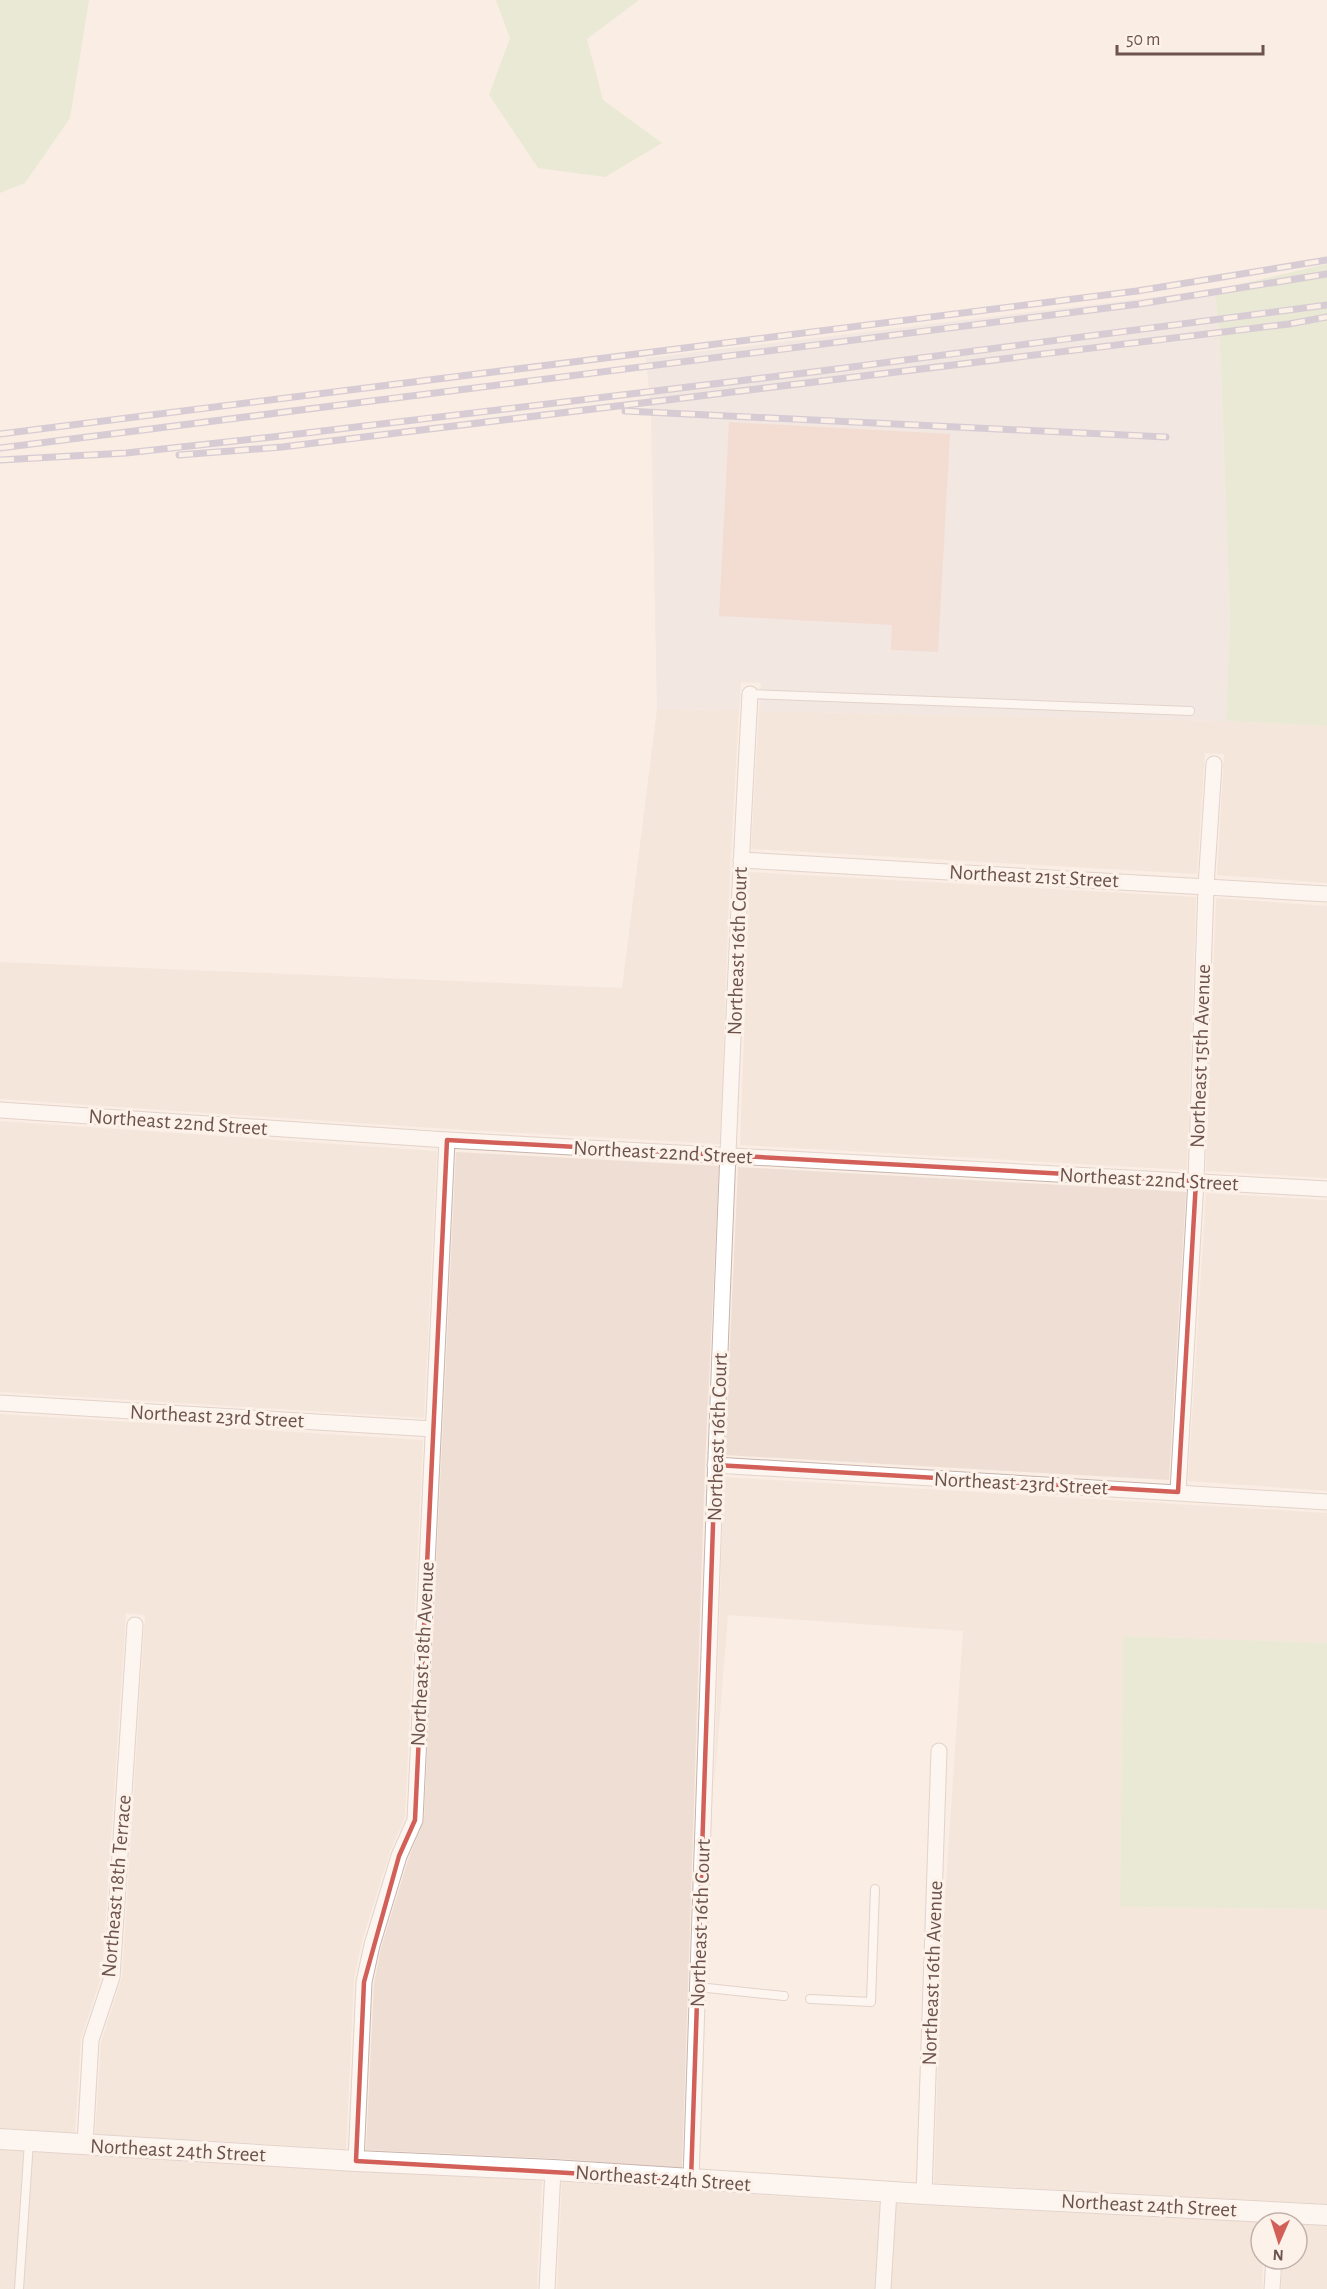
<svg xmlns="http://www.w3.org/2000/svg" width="1327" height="2289" viewBox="0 0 1327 2289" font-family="'Alegreya Sans',sans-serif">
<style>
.residential{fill:#efded3}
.industrial{fill:#e9e1de}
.green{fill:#d6e4c4}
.building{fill:#eac9bf}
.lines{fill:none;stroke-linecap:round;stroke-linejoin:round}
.service-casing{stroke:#c8b4ac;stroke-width:10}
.minor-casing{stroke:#c8b4ac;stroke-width:17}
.tertiary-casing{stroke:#c8b4ac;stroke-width:22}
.service{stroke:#fff;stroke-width:8}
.minor{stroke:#fff;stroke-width:15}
.tertiary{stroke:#fff;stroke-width:20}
.rail-casing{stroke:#afa4c0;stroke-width:7}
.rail{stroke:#fcf2e9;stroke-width:4.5;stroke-dasharray:14;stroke-linecap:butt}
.marked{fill:none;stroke:#d26059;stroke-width:4.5;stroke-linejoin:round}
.labels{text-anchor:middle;stroke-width:6;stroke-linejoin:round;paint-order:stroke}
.street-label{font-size:21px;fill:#6d534d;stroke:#fcf2e9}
</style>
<rect width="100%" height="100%" fill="#f9ede4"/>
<g class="residential">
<polygon points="657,709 739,710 730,871 720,1144 448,1129 0,1099 0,962 622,988"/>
<polygon points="759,711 1226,721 1327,726 1327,883 1217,875 1224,754 1205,753 1197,874 751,849"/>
<polygon points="750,872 1196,897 1187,1170 740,1145"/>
<polygon points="1216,898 1327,906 1327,1178 1206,1171"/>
<polygon points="0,1121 437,1151 424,1418 0,1392"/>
<polygon points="456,1152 719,1166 705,1465 682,2169 563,2159 366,2150 374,1983 381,1948 408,1860 424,1820"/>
<polygon points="738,1167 1186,1192 1169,1480 725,1455"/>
<polygon points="1206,1193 1327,1200 1327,1491 1188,1481"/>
<polygon points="0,1414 423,1440 405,1817 390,1852 362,1941 354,1979 346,2149 95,2134 101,2042 122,1977 145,1615 126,1613 102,1974 81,2039 75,2133 0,2128"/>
<polygon points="724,1477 1327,1513 1327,1643 1123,1636 1120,1907 1327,1909 1327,2204 934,2183 942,1943 963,1631 728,1615 714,1789"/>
<polygon points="0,2150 542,2181 537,2289 0,2289"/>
<polygon points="562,2182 914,2205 1266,2222 1261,2223 1261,2259 1263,2259 1262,2289 557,2289"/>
<polygon points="1297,2224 1327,2226 1327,2289 1281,2289 1283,2259 1297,2259"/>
</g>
<polygon class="industrial" points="1215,290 1220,343 1230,618 1226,721 759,711 761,683 741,682 739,710 657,709 651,414 646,358"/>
<g class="green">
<polygon points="0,0 89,0 70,118 25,183 0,193"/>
<polygon points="496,0 639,0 587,39 603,100 662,143 605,177 538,168 489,95 510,38"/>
<polygon points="1327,264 1327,726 1226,721 1230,618 1220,343 1215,290"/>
<polygon points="1123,1636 1327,1643 1327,1909 1120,1907"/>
</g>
<polygon class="building" points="729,422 950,434 938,652 891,650 892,625 719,616"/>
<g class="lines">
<defs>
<g id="service">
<polyline points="750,694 1190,711"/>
<polyline points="698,1987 784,1996"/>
<polyline points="810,1999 871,2002 875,1889"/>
<polyline points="19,2289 29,2142"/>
</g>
<g id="minor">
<polyline points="741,860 1327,894"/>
<polyline points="0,1110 447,1140 1327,1189"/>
<polyline points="0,1403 433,1429"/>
<polyline points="715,1465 1327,1502"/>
<polyline points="1178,1492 1196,1181 1206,886 1214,764"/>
<polyline points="85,2144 91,2040 112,1977 135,1625"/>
<polyline points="356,2161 364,1982 372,1945 399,1856 415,1820 447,1140"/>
<path d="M 691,2180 C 708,1685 723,1189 750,694"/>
<polyline points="924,2194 939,1751"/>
<polyline points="547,2289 553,2170"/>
<polyline points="883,2289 889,2191"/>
<polyline points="1272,2289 1274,2259"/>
</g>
<polyline id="tertiary" points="0,2139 356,2161 553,2170 924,2194 1327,2215"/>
</defs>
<use href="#service" class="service-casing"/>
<use href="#minor" class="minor-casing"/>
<use href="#tertiary" class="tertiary-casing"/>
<use href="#service" class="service"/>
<use href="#minor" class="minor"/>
<use href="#tertiary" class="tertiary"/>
<defs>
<g id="rail">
<polyline points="625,411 1166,437"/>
<polyline points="0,434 1137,291 1327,260"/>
<polyline points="0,448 1139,304 1327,274"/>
<polyline points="179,455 282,447 1289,324 1327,317"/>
<polyline points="0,460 126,453 281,436 821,371 1327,305"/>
</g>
</defs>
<use href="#rail" class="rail-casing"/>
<use href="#rail" class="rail"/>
</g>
<path d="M0 0H1327V2289H0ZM 447,1140 L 1196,1181 L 1178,1492 L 715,1465 L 691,2180 L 356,2161 L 364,1982 L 399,1856 L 415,1820 Z" fill="#f9ede4" fill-opacity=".55" fill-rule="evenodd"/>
<path class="marked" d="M 447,1140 L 1196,1181 L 1178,1492 L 715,1465 L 691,2180 L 356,2161 L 364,1982 L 399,1856 L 415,1820 Z"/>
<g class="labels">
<g class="street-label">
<text transform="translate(1034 876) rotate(3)" y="7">Northeast 21st Street</text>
<text transform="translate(737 951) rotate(-88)" y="7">Northeast 16th Court</text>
<text transform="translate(1200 1056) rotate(-88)" y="7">Northeast 15th Avenue</text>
<text transform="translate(178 1122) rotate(4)" y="7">Northeast 22nd Street</text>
<text transform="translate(663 1152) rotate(3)" y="7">Northeast 22nd Street</text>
<text transform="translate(1149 1179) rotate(3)" y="7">Northeast 22nd Street</text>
<text transform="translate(217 1416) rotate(3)" y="7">Northeast 23rd Street</text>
<text transform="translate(717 1437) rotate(-88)" y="7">Northeast 16th Court</text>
<text transform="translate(1021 1483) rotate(3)" y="7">Northeast 23rd Street</text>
<text transform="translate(422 1654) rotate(-87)" y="7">Northeast 18th Avenue</text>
<text transform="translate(116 1886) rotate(-85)" y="7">Northeast 18th Terrace</text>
<text transform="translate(700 1923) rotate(-88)" y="7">Northeast 16th Court</text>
<text transform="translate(932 1973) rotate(-88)" y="7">Northeast 16th Avenue</text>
<text transform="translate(178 2150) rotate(3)" y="7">Northeast 24th Street</text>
<text transform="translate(663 2178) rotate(4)" y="7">Northeast 24th Street</text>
<text transform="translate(1149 2205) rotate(3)" y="7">Northeast 24th Street</text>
</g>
</g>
<g transform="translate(1279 2241) rotate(183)"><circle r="28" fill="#fcf2e9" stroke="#c3b2ab" stroke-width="1.5"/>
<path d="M0-4.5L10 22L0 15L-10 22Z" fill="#d26059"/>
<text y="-9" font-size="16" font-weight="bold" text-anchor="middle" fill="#6d534d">N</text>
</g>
<path d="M1117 45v9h146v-9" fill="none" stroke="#6d534d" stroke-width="3"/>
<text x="1126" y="45" font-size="18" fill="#6d534d" stroke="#fcf2e9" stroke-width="4.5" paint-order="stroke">50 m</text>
</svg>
